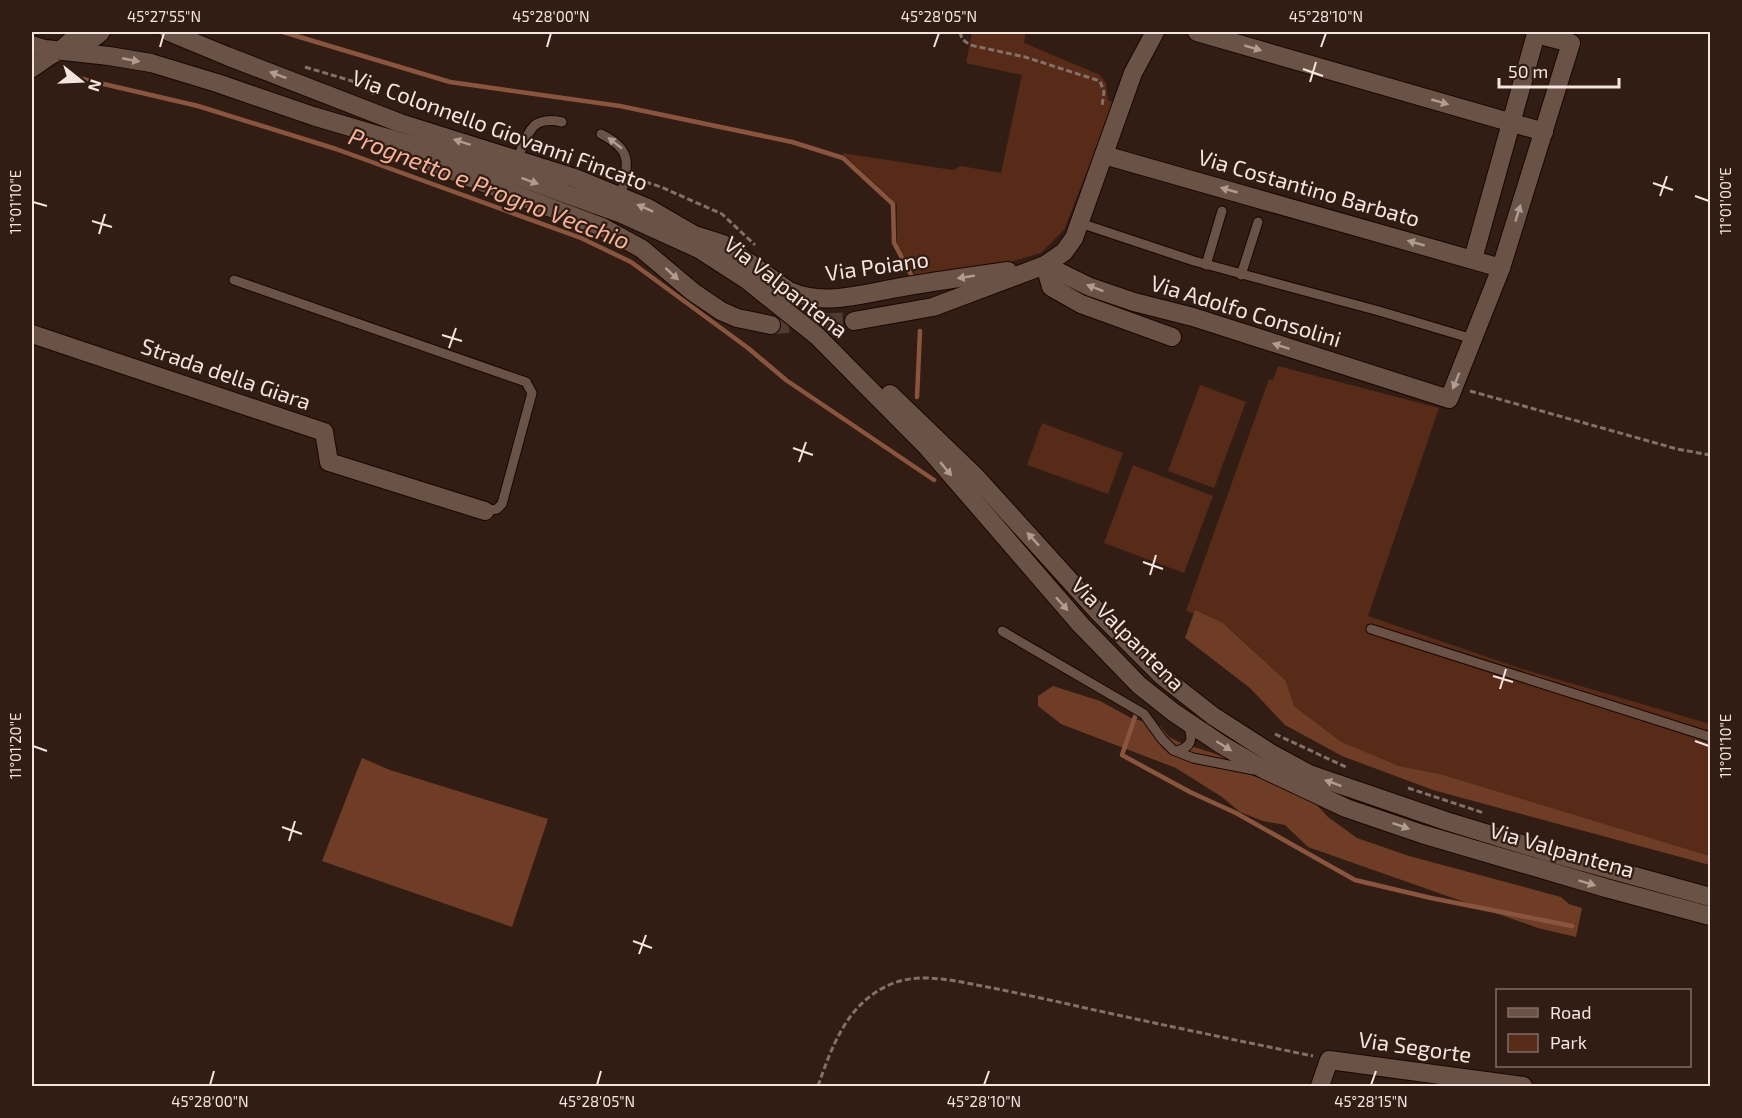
<svg xmlns="http://www.w3.org/2000/svg" width="1742" height="1118" viewBox="0 0 1742 1118" font-family="'Exo 2',sans-serif">
<style>
.green{fill:#572b17}
.forest{fill:#6f3d26}
.lines{fill:none;stroke-linecap:round;stroke-linejoin:round}
.stream{stroke:#8a553e;stroke-width:4.5}
.secondary-tunnel{stroke:#4f3b32;stroke-width:18;stroke-dasharray:18 9;stroke-linecap:butt}
.lane-casing{stroke:#190702;stroke-width:11}
.street-casing{stroke:#190702;stroke-width:20}
.secondary-casing{stroke:#190702;stroke-width:20}
.path{stroke:#837169;stroke-width:3;stroke-dasharray:6 3;stroke-linecap:butt}
.lane{stroke:#6b5247;stroke-width:9}
.street{stroke:#6b5247;stroke-width:18}
.secondary{stroke:#6b5247;stroke-width:18}
.oneway{fill:#b09c93}
.ticks{fill:none;stroke:#f4e5df;stroke-width:2}
.labels{text-anchor:middle;stroke-width:4.5;stroke-linejoin:round;paint-order:stroke}
.street-label{font-size:22px;fill:#f4e5df;stroke:#321d14}
.water-label{font-size:24px;font-style:italic;fill:#f6b397;stroke:#321d14}
.neatline{fill:none;stroke:#f4e5df;stroke-width:2}
.ticks-label{font-size:15px;text-anchor:middle;fill:#f4e5df}
</style>
<rect width="100%" height="100%" fill="#321d14"/>
<g class="green">
<polygon points="972,32 1026,32 1024,43 1100,75 1106,83 1108,100 1114,103 1064,230 1041,253 1003,264 916,276 897,245 897,204 842,153 953,170 961,166 1001,173 1022,75 966,63"/>
<polygon points="1278,366 1439,408 1368,616 1522,669 1710,724 1710,856 1440,774 1399,766 1341,743 1294,706 1286,681 1227,626 1186,611 1269,379 1273,380"/>
<polygon points="1200,385 1246,402 1214,488 1168,471"/>
<polygon points="1042,423 1123,453 1108,494 1027,465"/>
<polygon points="1133,465 1213,496 1184,573 1104,543"/>
</g>
<g class="forest">
<polygon points="1195,610 1223,623 1286,681 1294,706 1341,742 1399,766 1440,774 1710,856 1710,865 1433,790 1342,756 1285,725 1250,688 1185,638"/>
<polygon points="1053,686 1100,701 1131,718 1160,726 1169,737 1179,742 1234,760 1242,771 1256,777 1302,789 1328,817 1357,838 1409,856 1561,897 1569,904 1582,908 1576,937 1538,928 1308,847 1285,825 1263,821 1240,812 1222,797 1176,768 1061,724 1038,706 1038,696"/>
<polygon points="362,758 390,770 548,819 512,927 322,861"/>
</g>
<g class="lines">
<g class="stream">
<polyline points="283,32 450,82 620,106 792,142 843,158 893,204 894,243 914,280"/>
<polyline points="78,78 198,106 336,149 581,238 631,262 748,348 786,380 934,480"/>
<polyline points="917,397 920,331"/>
<polyline points="1136,714 1122,755 1190,792 1236,813 1355,880 1431,898 1572,926"/>
</g>
<polyline class="secondary-tunnel" points="771,325 854,321"/>
<defs>
<g id="lane">
<path d="M 601,134 C 635,151 627,165 621,197"/>
<path d="M 517,160 C 528,134 530,115 562,122"/>
<polyline points="1080,223 1194,261 1379,311 1473,339"/>
<polyline points="1206,265 1222,211"/>
<polyline points="1241,275 1258,222"/>
<polyline points="234,280 526,382 532,393 502,504 497,509 485,511"/>
<polyline points="1371,629 1710,737"/>
<polyline points="1002,631 1144,714 1162,739 1173,750 1193,758 1254,770"/>
<path d="M 1177,751 C 1191,747 1194,739 1188,726"/>
</g>
<g id="street">
<polyline points="1197,32 1544,132"/>
<path d="M 32,68 C 41,62 51,54 61,50 C 76,45 90,43 101,32"/>
<polyline points="1104,155 1501,268"/>
<polyline points="1045,265 1090,287 1134,302 1193,317 1449,399 1501,268 1571,43 1536,34 1473,259"/>
<polyline points="1045,265 1051,287 1081,304 1172,337"/>
<polyline points="32,334 324,432 329,462 485,511"/>
<polyline points="1320,1086 1329,1060 1523,1086"/>
</g>
<g id="secondary">
<polyline points="169,32 227,56 400,123 575,178 648,208 708,243"/>
<polyline points="32,45 45,49 109,56 151,63 217,83 313,116 519,177 622,214 699,249 747,280 817,336 928,448 1080,624 1139,685 1173,712 1222,745 1263,769 1346,808 1422,834 1606,888 1710,916"/>
<polyline points="60,51 74,38 77,32"/>
<polyline points="420,159 602,227 642,249 693,292 721,311 737,318 771,325"/>
<path d="M 698,236 L 723,244 L 789,291 C 825,307 866,293 902,287 C 937,281 972,276 1008,271"/>
<polyline points="854,321 933,307 1045,265 1064,252 1074,238 1133,73 1155,32"/>
<polyline points="890,394 976,477 1100,614 1162,676 1213,716 1272,754 1309,774 1446,821 1544,851 1710,897"/>
</g>
</defs>
<use href="#lane" class="lane-casing"/>
<use href="#street" class="street-casing"/>
<use href="#secondary" class="secondary-casing"/>
<g class="path">
<polyline points="960,32 962,39 970,45 1025,57 1100,81 1104,92 1102,106"/>
<polyline points="305,67 352,81 374,94"/>
<polyline points="588,164 613,172"/>
<polyline points="637,179 661,187 722,214 755,245"/>
<polyline points="1470,391 1677,449 1710,455"/>
<polyline points="1275,734 1348,768"/>
<polyline points="1408,788 1484,813"/>
<path d="M 818,1086 C 832,1046 847,1004 889,985 C 900,980 912,978 924,978 C 945,978 966,983 987,987 C 1018,993 1050,1000 1081,1007 C 1158,1024 1235,1040 1313,1056"/>
</g>
<use href="#lane" class="lane"/>
<use href="#street" class="street"/>
<use href="#secondary" class="secondary"/>
</g>
<defs><path id="oneway-solid" d="M-6-.8H1V-3.2L6.5 0L1 3.2V.8H-6Z" transform="scale(1.5)"/></defs>
<g class="oneway">
<use href="#oneway-solid" transform="translate(1253 48) rotate(16)"/>
<use href="#oneway-solid" transform="translate(131 60) rotate(11)"/>
<use href="#oneway-solid" transform="translate(278 75) rotate(-159)"/>
<use href="#oneway-solid" transform="translate(1440 102) rotate(16)"/>
<use href="#oneway-solid" transform="translate(462 142) rotate(-162)"/>
<use href="#oneway-solid" transform="translate(615 143) rotate(-142)"/>
<use href="#oneway-solid" transform="translate(530 181) rotate(20)"/>
<use href="#oneway-solid" transform="translate(1229 190) rotate(-164)"/>
<use href="#oneway-solid" transform="translate(645 208) rotate(-156)"/>
<use href="#oneway-solid" transform="translate(1518 213) rotate(-73)"/>
<use href="#oneway-solid" transform="translate(1416 243) rotate(-164)"/>
<use href="#oneway-solid" transform="translate(672 274) rotate(42)"/>
<use href="#oneway-solid" transform="translate(966 277) rotate(171)"/>
<use href="#oneway-solid" transform="translate(1095 288) rotate(-159)"/>
<use href="#oneway-solid" transform="translate(1281 346) rotate(-162)"/>
<use href="#oneway-solid" transform="translate(1456 381) rotate(112)"/>
<use href="#oneway-solid" transform="translate(946 469) rotate(50)"/>
<use href="#oneway-solid" transform="translate(1033 539) rotate(-132)"/>
<use href="#oneway-solid" transform="translate(1062 604) rotate(48)"/>
<use href="#oneway-solid" transform="translate(1224 746) rotate(32)"/>
<use href="#oneway-solid" transform="translate(1333 783) rotate(-160)"/>
<use href="#oneway-solid" transform="translate(1401 826) rotate(19)"/>
<use href="#oneway-solid" transform="translate(1587 883) rotate(17)"/>
</g>
<path class="ticks" d="M 160,47 L 164,33M 547,47 L 551,33M 934,47 L 939,33M 1321,47 L 1326,33M 1303,69 L 1323,76M 1310,82 L 1316,62M 1653,183 L 1673,190M 1660,196 L 1667,176M 1695,196 L 1709,201M 33,202 L 47,206M 92,221 L 112,227M 99,234 L 105,214M 442,335 L 462,341M 449,348 L 456,328M 793,448 L 813,455M 799,462 L 806,442M 1143,562 L 1163,569M 1150,575 L 1156,555M 1493,676 L 1513,682M 1500,689 L 1506,669M 1695,741 L 1709,746M 33,746 L 47,751M 282,827 L 302,834M 289,841 L 295,821M 633,941 L 652,948M 639,954 L 646,935M 210,1085 L 214,1071M 597,1085 L 601,1071M 984,1085 L 989,1071M 1371,1085 L 1376,1071"/>
<g class="labels">
<g class="street-label">
<text transform="translate(500 130) rotate(20)" y="8">Via Colonnello Giovanni Fincato</text>
<text transform="translate(1309 188) rotate(16)" y="8">Via Costantino Barbato</text>
<text transform="translate(877 266) rotate(-8)" y="8">Via Poiano</text>
<text transform="translate(786 287) rotate(38)" y="8">Via Valpantena</text>
<text transform="translate(1246 311) rotate(17)" y="8">Via Adolfo Consolini</text>
<text transform="translate(226 374) rotate(19)" y="8">Strada della Giara</text>
<text transform="translate(1128 634) rotate(45)" y="8">Via Valpantena</text>
<text transform="translate(1562 850) rotate(16)" y="8">Via Valpantena</text>
<text transform="translate(1415 1047) rotate(8)" y="8">Via Segorte</text>
</g>
<g class="water-label">
<text transform="translate(489 189) rotate(21)" y="8">Prognetto e Progno Vecchio</text>
</g>
</g>
<rect width="1742" height="1118" fill="none" stroke="#321d14" stroke-width="66"/>
<rect x="1496" y="989" width="195" height="78" fill="#321d14" stroke="#806d65" stroke-width="1.5"/>
<rect x="1508" y="1008" width="30" height="9" fill="#6b5247" stroke="#806d65" stroke-width="1.5"/>
<text x="1550" y="1019" font-size="18" fill="#f4e5df">Road</text>
<rect x="1508" y="1034" width="30" height="18" fill="#572b17" stroke="#806d65" stroke-width="1.5"/>
<text x="1550" y="1049" font-size="18" fill="#f4e5df">Park</text>
<g transform="translate(81 81) rotate(108)" stroke="#321d14" stroke-width="4.5" paint-order="stroke">
<path d="M0-4.5L10 22L0 15L-10 22Z" fill="#f4e5df"/>
<text y="-9" font-size="16" font-weight="bold" text-anchor="middle" fill="#f4e5df">N</text>
</g>
<path d="M1499 78v9h120v-9" fill="none" stroke="#f4e5df" stroke-width="3"/>
<text x="1508" y="78" font-size="18" fill="#f4e5df" stroke="#321d14" stroke-width="4.5" paint-order="stroke">50 m</text>
<rect x="33" y="33" width="1676" height="1052" class="neatline"/>
<g class="ticks-label">
<text x="164" y="22">45°27'55"N</text>
<text x="551" y="22">45°28'00"N</text>
<text x="939" y="22">45°28'05"N</text>
<text x="1326" y="22">45°28'10"N</text>
<text transform="translate(1726 201) rotate(-90)" y="5">11°01'00"E</text>
<text transform="translate(16 202) rotate(-90)" y="5">11°01'10"E</text>
<text transform="translate(1726 746) rotate(-90)" y="5">11°01'10"E</text>
<text transform="translate(16 746) rotate(-90)" y="5">11°01'20"E</text>
<text x="210" y="1107">45°28'00"N</text>
<text x="597" y="1107">45°28'05"N</text>
<text x="984" y="1107">45°28'10"N</text>
<text x="1371" y="1107">45°28'15"N</text>
</g>
</svg>
